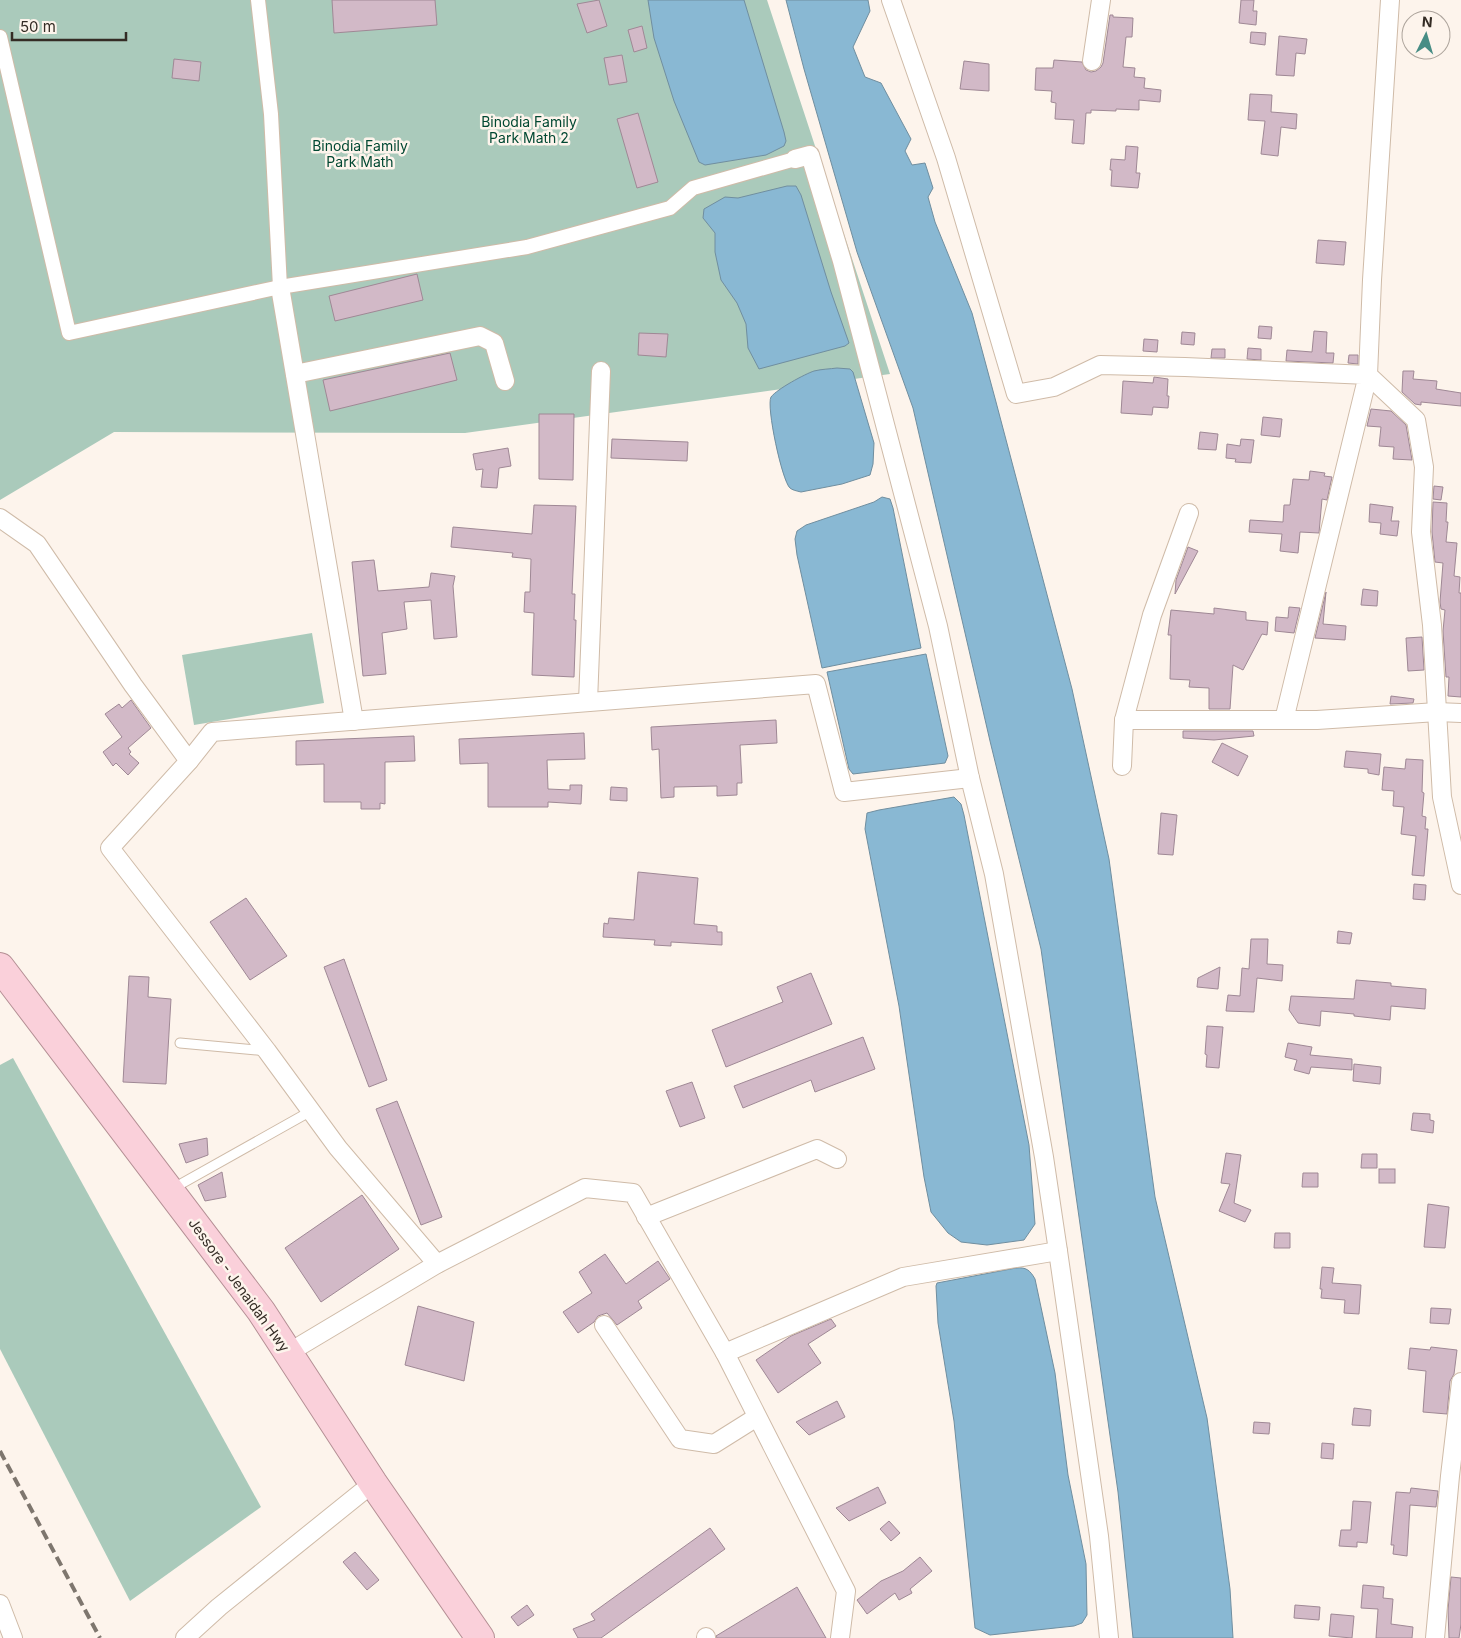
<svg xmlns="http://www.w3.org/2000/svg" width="1461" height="1638" viewBox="0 0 1461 1638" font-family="Inter,sans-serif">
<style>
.green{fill:#aacabb}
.water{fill:#89b8d3;stroke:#708e9f}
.building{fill:#d2b9c7;stroke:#9f8895}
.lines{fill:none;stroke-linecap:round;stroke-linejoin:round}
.service-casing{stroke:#cfbba8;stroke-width:11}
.pedestrian-casing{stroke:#cfbba8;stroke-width:16}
.minor-casing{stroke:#cfbba8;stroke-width:20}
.trunk-casing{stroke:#b48f94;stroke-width:30}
.service{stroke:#fff;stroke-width:9}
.pedestrian{stroke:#fff;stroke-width:14}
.minor{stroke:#fff;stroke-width:18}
.trunk{stroke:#fad0da;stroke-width:28}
.rail{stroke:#7e766e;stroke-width:4;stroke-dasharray:10 5;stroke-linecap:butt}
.labels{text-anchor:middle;stroke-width:5;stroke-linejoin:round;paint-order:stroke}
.park-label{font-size:14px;fill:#014832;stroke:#fdf4ec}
.street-label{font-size:14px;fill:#342c25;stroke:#fdf4ec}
</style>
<rect width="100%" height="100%" fill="#fdf4ec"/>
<g class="green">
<polygon points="0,0 767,0 890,374 465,433 114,432 0,500"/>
<polygon points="312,633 324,703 194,725 182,655"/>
<polygon points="13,1058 261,1507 130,1601 0,1349 0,1065"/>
</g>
<g class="water">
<polygon points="648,0 744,0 784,132 786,141 784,146 766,155 705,165 699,162 674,101 654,38"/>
<polygon points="786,0 868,0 870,11 853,47 865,77 881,83 911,139 905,151 912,165 925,163 933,188 928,197 935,222 972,313 996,402 1072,689 1109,859 1155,1197 1207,1418 1230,1589 1233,1638 1133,1638 1118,1492 1041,949 990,741 913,408 857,252 804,69"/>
<polygon points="787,186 796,186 801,195 831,292 849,343 845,346 759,369 748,348 746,324 737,303 721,280 715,252 715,233 703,218 704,209 725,197 738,198"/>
<path d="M 837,368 L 850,369 L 853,372 L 874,443 L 873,464 L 870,475 L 842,484 L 801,492 C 797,491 792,490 790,488 C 782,481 766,406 771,397 C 777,389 805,374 814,371 C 822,369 830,369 837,368 Z"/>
<polygon points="882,497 890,499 893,508 921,648 822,668 797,555 795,539 797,531 806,525 874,502"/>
<polygon points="926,654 948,756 945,763 853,774 849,769 827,672"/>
<polygon points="954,797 961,804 964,815 1029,1145 1035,1224 1024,1240 987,1245 961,1242 948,1233 931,1212 924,1177 899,1006 865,829 867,813 879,810"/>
<path d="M 1016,1268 C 1026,1267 1030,1270 1035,1279 L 1055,1373 L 1068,1475 L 1086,1564 L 1087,1615 L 1082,1623 L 1074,1626 L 990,1635 L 975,1628 L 954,1421 L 938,1323 L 936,1286 L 937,1283 Z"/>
</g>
<g class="building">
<polygon points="332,0 435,0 437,25 334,33"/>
<polygon points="599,0 607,26 587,33 577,4"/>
<polygon points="1241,0 1254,0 1253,11 1257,11 1256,25 1239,23"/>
<polygon points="1110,15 1113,15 1113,17 1133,18 1132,37 1126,37 1123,67 1135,68 1134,77 1145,78 1144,88 1161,90 1160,102 1139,100 1139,110 1116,109 1116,111 1091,110 1091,113 1086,113 1084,144 1072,143 1074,120 1055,119 1056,103 1051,102 1052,91 1035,90 1036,68 1053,68 1054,60 1082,62 1086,70 1091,72 1096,71 1101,67 1103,63"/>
<polygon points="642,26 647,48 634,52 628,30"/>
<polygon points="1251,32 1266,33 1265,45 1250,43"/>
<polygon points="1279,36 1307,39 1305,54 1296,53 1294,76 1276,75"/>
<polygon points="622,55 627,82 609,85 604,58"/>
<polygon points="174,59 201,62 199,81 172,78"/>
<polygon points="964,61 989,64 989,91 960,89"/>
<polygon points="1250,94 1272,95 1271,112 1297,114 1296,129 1281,127 1278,156 1261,154 1265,121 1248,120"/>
<polygon points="638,113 658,182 637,188 617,119"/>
<polygon points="1126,146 1138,147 1136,173 1140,173 1138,188 1111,186 1112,170 1110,170 1111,159 1125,160"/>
<polygon points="1318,240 1346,242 1344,265 1316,263"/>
<polygon points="417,274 423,300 335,321 329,296"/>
<polygon points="1259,326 1272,327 1271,339 1258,338"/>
<polygon points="1314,331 1327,332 1326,353 1334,353 1333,363 1286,361 1287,350 1312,352"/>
<polygon points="1182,332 1195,333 1194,345 1181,344"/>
<polygon points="639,333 668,334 666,357 638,355"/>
<polygon points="1144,339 1158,340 1157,352 1143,351"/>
<polygon points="1248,348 1261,349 1261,360 1247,359"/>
<polygon points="1212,349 1225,349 1225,358 1211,358"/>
<polygon points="450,353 457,380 330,411 323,380"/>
<polygon points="1349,355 1358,355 1358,364 1348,363"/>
<polygon points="1403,371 1414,371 1413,379 1437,381 1436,389 1461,393 1461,406 1421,402 1421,405 1415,404 1402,392"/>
<polygon points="1154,377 1168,379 1167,396 1169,396 1168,408 1153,407 1152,415 1121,413 1123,381 1153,383"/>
<polygon points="1371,409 1391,411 1406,425 1412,460 1393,459 1394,447 1379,446 1381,427 1367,426"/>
<polygon points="539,414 574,414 573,480 539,479"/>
<polygon points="1263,417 1282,419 1280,437 1261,435"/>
<polygon points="1200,432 1218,434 1216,450 1198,449"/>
<polygon points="612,439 688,442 687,461 611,458"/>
<polygon points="1241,439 1254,440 1251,463 1235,462 1236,459 1226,458 1227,444 1240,446"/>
<polygon points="508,448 511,466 499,468 497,488 481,487 483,469 476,470 473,454"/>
<polygon points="1310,471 1325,473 1324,476 1332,477 1327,500 1322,499 1319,533 1300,532 1298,553 1280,551 1282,534 1249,532 1250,520 1283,522 1284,505 1290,505 1293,479 1309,480"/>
<polygon points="1434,486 1443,487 1441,500 1433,499"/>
<polygon points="1433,502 1447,503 1446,522 1448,522 1446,542 1457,543 1454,576 1460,577 1459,593 1461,593 1461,697 1448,696 1449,677 1446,677 1443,631 1445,610 1441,609 1440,602 1443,563 1435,562 1432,532"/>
<polygon points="1370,504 1393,507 1391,521 1399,521 1397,536 1380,534 1381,523 1369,522"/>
<polygon points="534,505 576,506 572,594 575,594 574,620 576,620 574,677 532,675 534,613 524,612 525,592 530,592 531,559 512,557 513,553 451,547 453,527 532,534"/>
<polygon points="1188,547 1198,551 1175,594 1176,580"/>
<polygon points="374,560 378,591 429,587 431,573 455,576 453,586 457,637 434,639 431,600 404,602 407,629 382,633 386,674 363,676 352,562"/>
<polygon points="1363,589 1378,591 1377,606 1361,605"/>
<polygon points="1326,592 1323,624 1346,626 1345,640 1315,638"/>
<polygon points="1289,607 1300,608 1294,633 1275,631 1276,617 1288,618"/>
<polygon points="1214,608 1246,612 1246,620 1268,622 1267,635 1262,634 1243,670 1233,665 1230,709 1209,709 1209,688 1189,687 1190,680 1170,679 1171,635 1168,635 1171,610 1214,614"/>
<polygon points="1422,637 1424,670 1408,671 1406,638"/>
<polygon points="1391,696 1414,699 1413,703 1390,704"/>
<polygon points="131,700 151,728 128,748 131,752 129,754 139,763 128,775 116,763 113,766 103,752 122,737 105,714 119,704 122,708"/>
<polygon points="776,720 777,743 740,745 742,783 737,783 737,795 717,796 717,786 674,787 674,797 661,798 659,749 652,750 651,727"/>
<polygon points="1183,731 1253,731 1254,736 1214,740 1183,738"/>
<polygon points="584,733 585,759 547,760 548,789 570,790 570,785 582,785 581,804 548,802 548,807 488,807 488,763 460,764 459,739"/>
<polygon points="414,736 415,761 385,762 385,804 380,803 380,809 361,809 361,802 324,802 324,764 296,765 296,741"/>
<polygon points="1222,743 1248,756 1238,776 1212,762"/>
<polygon points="1346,751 1381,754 1379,775 1368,773 1368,769 1344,767"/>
<polygon points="1406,759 1423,760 1422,792 1424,793 1422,816 1426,817 1425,829 1428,829 1424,876 1412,875 1416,836 1401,834 1404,807 1393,806 1394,791 1382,790 1384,767 1405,769"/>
<polygon points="611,787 627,788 627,801 610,800"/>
<polygon points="1161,813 1177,815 1173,855 1158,854"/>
<polygon points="638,872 698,878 694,924 717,926 717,932 722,932 722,945 671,942 671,946 654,945 655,940 603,937 604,923 608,924 609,918 634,920"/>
<polygon points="1414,884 1426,885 1425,900 1413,899"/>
<polygon points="246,898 287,956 250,980 210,922"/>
<polygon points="1338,931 1352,933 1350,944 1337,943"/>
<polygon points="1251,939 1268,939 1267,964 1283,965 1282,981 1257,978 1254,1012 1226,1011 1228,995 1240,996 1242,968 1249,969"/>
<polygon points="344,959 387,1080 369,1087 324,967"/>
<polygon points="1220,967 1218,989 1197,987 1198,978"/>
<polygon points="811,973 832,1024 726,1067 712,1030 783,1002 777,987"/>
<polygon points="129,976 149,977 148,997 171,999 166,1084 123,1082"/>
<polygon points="1356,980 1391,983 1391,986 1426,989 1425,1009 1391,1006 1390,1020 1354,1016 1354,1014 1321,1011 1320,1026 1298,1023 1289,1010 1291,996 1354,999"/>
<polygon points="1207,1026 1223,1027 1219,1068 1206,1067 1207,1055 1205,1054"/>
<polygon points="863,1037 875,1069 815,1092 811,1080 743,1108 734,1086"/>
<polygon points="1288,1043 1312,1047 1310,1055 1352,1059 1352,1070 1311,1067 1309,1074 1294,1070 1297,1060 1285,1057"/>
<polygon points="1354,1064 1381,1067 1380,1084 1353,1081"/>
<polygon points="692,1082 705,1118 680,1127 666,1091"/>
<polygon points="397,1101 442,1217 421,1225 376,1109"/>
<polygon points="1413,1113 1430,1114 1430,1120 1434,1121 1433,1133 1411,1130"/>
<polygon points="207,1138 208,1155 186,1163 179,1144"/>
<polygon points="1226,1153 1241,1155 1234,1203 1251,1210 1245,1222 1219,1211 1230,1184 1221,1183"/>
<polygon points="1362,1154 1377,1154 1377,1168 1361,1168"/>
<rect x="1379" y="1169" width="16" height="14"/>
<polygon points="222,1172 226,1197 205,1201 198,1185"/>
<polygon points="1303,1173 1318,1173 1318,1187 1302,1187"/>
<polygon points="362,1195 399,1249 321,1302 285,1248"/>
<polygon points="1428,1204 1449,1207 1445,1248 1424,1247"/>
<polygon points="1275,1233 1290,1233 1290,1248 1274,1248"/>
<polygon points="605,1254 626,1284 658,1261 670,1279 638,1301 642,1308 617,1325 607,1313 598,1316 594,1322 578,1333 563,1312 592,1293 579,1272"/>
<polygon points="1322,1267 1334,1268 1332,1283 1361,1285 1359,1314 1344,1313 1345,1300 1321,1298 1322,1289 1320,1289"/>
<polygon points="418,1306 474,1322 464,1381 405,1365"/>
<polygon points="1431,1308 1451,1309 1449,1324 1430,1323"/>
<polygon points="831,1319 836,1326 808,1344 821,1363 778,1393 756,1360 791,1336"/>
<polygon points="1431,1347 1457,1350 1454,1374 1450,1381 1447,1414 1423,1412 1426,1371 1408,1369 1410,1348 1430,1350"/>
<polygon points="837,1401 845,1417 809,1435 796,1422"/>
<polygon points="1354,1408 1371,1410 1370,1426 1352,1425"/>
<polygon points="1254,1422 1270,1423 1269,1434 1253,1433"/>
<polygon points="1322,1443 1334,1444 1333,1459 1321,1458"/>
<polygon points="878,1487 886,1503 849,1521 836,1508"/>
<polygon points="1411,1488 1438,1491 1436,1507 1410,1505 1407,1556 1393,1554 1394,1545 1391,1545 1396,1492 1410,1493"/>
<polygon points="1353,1501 1371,1502 1367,1543 1357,1542 1357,1547 1339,1546 1341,1530 1351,1530"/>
<polygon points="889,1521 900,1533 891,1541 880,1529"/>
<polygon points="710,1528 725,1549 601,1638 578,1638 573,1629 595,1620 591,1614"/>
<polygon points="355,1552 379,1580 367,1590 343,1562"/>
<polygon points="920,1557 932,1571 910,1589 912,1593 899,1600 895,1593 867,1614 857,1600 881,1581 903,1571"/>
<polygon points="1451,1577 1461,1578 1461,1624 1459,1638 1449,1638 1448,1610"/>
<polygon points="1363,1585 1384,1587 1383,1598 1393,1599 1391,1624 1413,1627 1412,1638 1376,1638 1378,1609 1361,1608"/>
<polygon points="797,1587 826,1638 717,1638 716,1636"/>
<polygon points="527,1605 534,1615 518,1626 511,1617"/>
<polygon points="1295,1605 1320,1607 1319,1620 1294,1618"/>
<polygon points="1331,1614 1354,1616 1352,1638 1329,1636"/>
</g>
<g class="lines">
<defs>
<g id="service">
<polyline points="180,1043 267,1051"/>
<polyline points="172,1189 311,1111"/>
</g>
<g id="pedestrian">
<polyline points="0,37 69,333 280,287 271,114 258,0"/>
<polyline points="280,287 527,247 670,208 693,188 795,159"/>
</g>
<g id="minor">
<polyline points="891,0 946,158 1016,394 1054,387 1100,365 1185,367 1368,375 1284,720"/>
<polyline points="1390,0 1372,280 1368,375 1416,420 1424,467 1421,532 1432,625 1442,797 1461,885"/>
<polyline points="1092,61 1101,0"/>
<polyline points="795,159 810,155 842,261 938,626 970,778 994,874 1044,1157 1058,1251 1099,1536 1109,1638"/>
<polyline points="280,287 354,721"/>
<polyline points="295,374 480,336 494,343 505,381"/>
<polyline points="0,518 37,544 133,685 189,761 110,848 267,1051 338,1148 437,1264"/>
<polyline points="588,702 601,371"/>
<polyline points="1124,720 1317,720 1437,712 1461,713"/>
<polyline points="189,761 212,732 816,684 844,792 970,778"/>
<polyline points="1122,766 1124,720 1152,615 1189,513"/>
<polyline points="646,1217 817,1149 837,1159"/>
<polyline points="604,1325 680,1439 714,1444 757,1417"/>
<polyline points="288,1353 437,1264 585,1188 633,1193 725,1353 846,1591 840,1638"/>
<polyline points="725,1353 903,1277 1058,1251"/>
<polyline points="0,1604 13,1638"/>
<polyline points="706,1637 706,1638"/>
<polyline points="185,1638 219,1607 373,1483"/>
<polyline points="1435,1638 1450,1476 1461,1382"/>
</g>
<polyline id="trunk" points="0,967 261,1311 373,1483 480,1638"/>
</defs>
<use href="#service" class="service-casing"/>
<use href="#pedestrian" class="pedestrian-casing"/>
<use href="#minor" class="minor-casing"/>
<use href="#trunk" class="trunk-casing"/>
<use href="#service" class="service"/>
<use href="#pedestrian" class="pedestrian"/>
<use href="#minor" class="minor"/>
<use href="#trunk" class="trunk"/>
<polyline class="rail" points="0,1451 100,1638"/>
</g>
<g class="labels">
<g class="park-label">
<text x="529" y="127">Binodia Family<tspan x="529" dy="16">Park Math 2</tspan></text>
<text x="360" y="151">Binodia Family<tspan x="360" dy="16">Park Math</tspan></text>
</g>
<g class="street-label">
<text transform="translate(239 1285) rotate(54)" y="5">Jessore - Jenaidah Hwy</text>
</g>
</g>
<g transform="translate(1426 35) rotate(5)"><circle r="24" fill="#fdf4ec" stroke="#ada49c"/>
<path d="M0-4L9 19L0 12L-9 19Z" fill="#478d85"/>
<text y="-8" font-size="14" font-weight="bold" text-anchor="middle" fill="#342c25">N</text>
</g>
<path d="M12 32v8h114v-8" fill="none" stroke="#342c25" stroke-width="2.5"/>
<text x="20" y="32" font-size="15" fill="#342c25" stroke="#fdf4ec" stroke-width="4" paint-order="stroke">50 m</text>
</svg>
